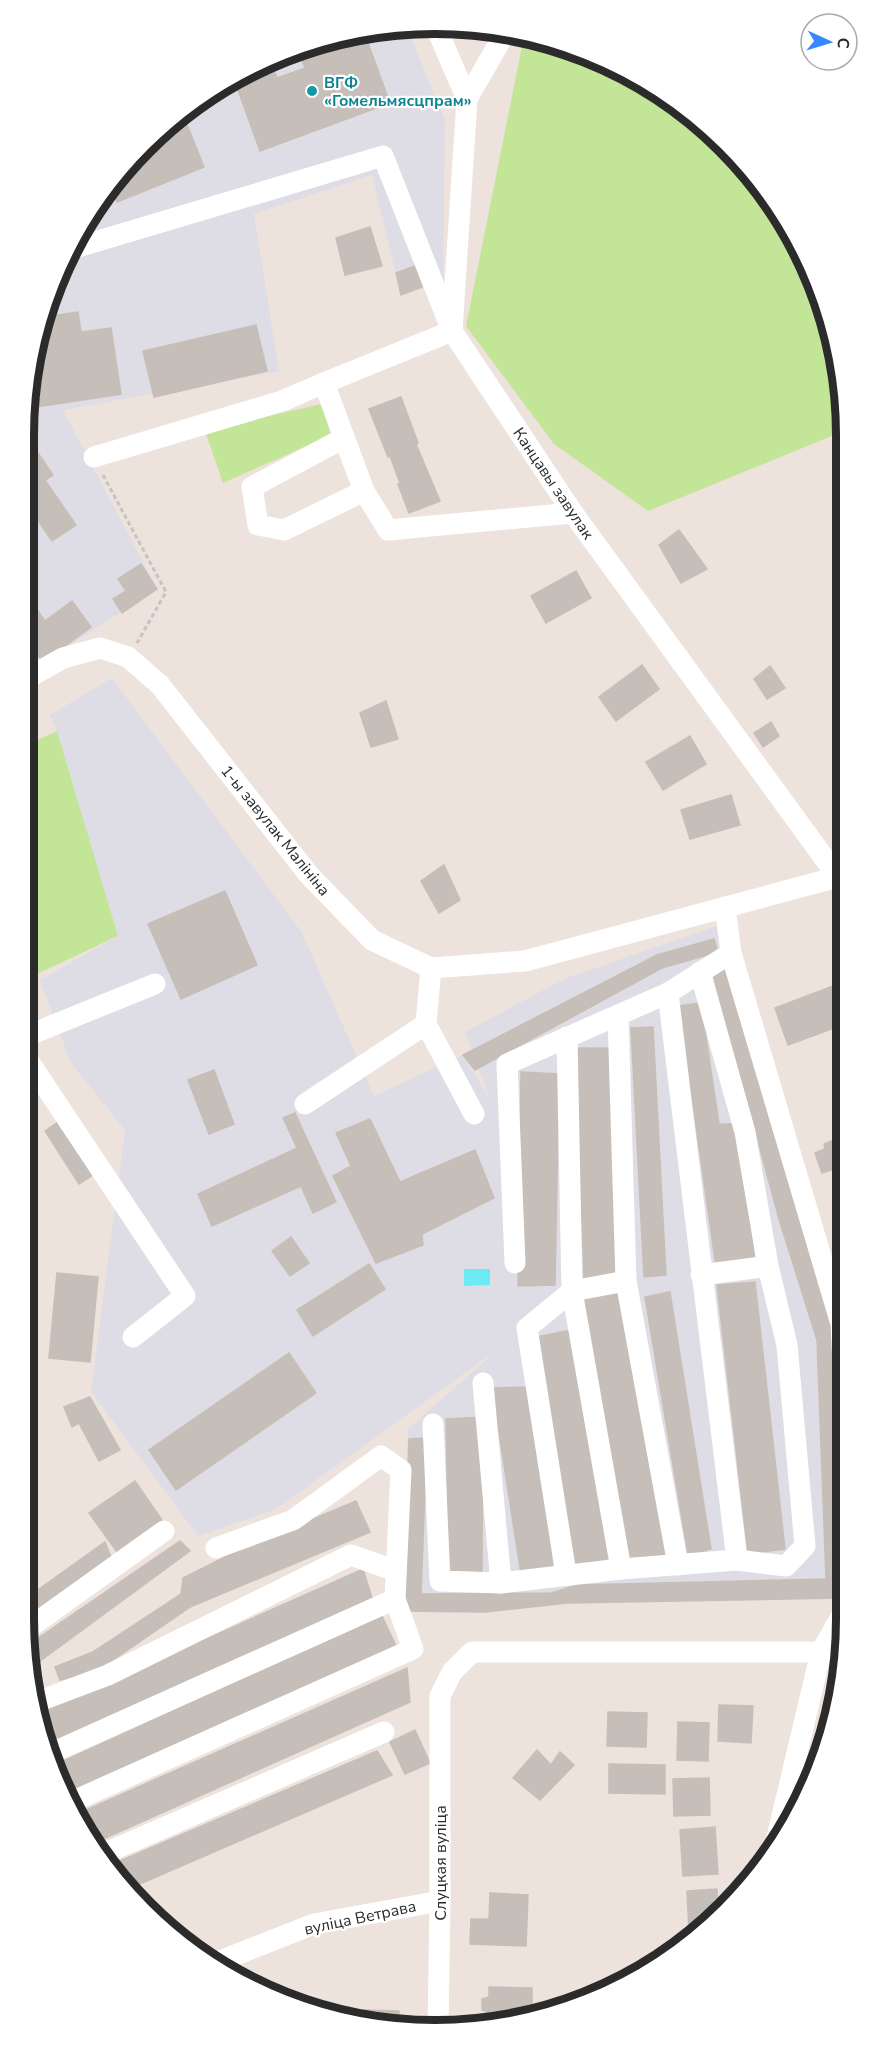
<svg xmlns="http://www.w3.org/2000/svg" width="871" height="2055" viewBox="0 0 871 2055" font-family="'Nunito Sans',sans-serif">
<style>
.industrial{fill:#dedde5}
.green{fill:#c3e597}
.water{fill:#6cecf2}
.building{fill:#c6beb8;stroke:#c9beb6;stroke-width:1.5}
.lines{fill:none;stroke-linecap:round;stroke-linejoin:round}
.path{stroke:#c4c4c4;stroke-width:3;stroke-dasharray:4.5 3;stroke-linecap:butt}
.minor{stroke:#fff;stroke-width:21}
.culture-dot{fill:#0f9aa8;stroke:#fff;stroke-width:2}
.labels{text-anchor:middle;stroke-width:4.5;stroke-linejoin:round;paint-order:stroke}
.culture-label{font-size:16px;font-weight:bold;fill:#0d838f;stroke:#fff;text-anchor:start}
.street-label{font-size:16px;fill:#2b2b2b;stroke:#fff}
.rim{fill:none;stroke:#2b2b2b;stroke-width:8}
</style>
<rect width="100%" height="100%" fill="#ede2dc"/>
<g class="industrial">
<polygon points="406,25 445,120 443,278 401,295 372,175 254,214 279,371 63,410 157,589 43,662 24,638 24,435 46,303 79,229 126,164 185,109 254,66 329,38"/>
<polygon points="112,678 302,933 374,1096 463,1055 490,1099 465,1032 564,979 720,925 723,966 834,1335 840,1598 567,1603 484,1612 402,1611 408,1429 498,1349 276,1509 198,1536 91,1392 125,1130 71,1063 40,980 118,936 57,731 50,715"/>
</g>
<g class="green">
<polygon points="529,37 568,46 664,94 762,185 816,278 843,381 844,431 648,511 554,444 466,326 522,46"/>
<polygon points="321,404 331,435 223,483 205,431"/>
<polygon points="57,731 118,936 24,980 24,746"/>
</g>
<polygon class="water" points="464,1269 490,1269 490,1285 464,1286"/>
<g class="building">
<polygon points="364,32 390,103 260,151 234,79 254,66 270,60 277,78 305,68 298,50 329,38"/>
<polygon points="182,112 204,167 117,202 111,186 126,164"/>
<polygon points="370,227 382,266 345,275 336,238"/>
<polygon points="415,266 422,287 401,295 396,273"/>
<polygon points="78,312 81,332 111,328 121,394 29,408 44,317"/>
<polygon points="256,325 267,371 154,397 143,351"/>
<polygon points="401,397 418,443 416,444 440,501 409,513 398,484 400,483 390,456 388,457 369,409"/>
<polygon points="34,447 53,475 45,480 76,525 52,541 24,500 24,454"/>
<polygon points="679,530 707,569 681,583 659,545"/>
<polygon points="141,564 157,589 122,613 113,599 126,591 118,579"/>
<polygon points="576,571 591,598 546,623 531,596"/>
<polygon points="25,593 45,621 72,601 91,627 43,662 24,637"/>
<polygon points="642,665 659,689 616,721 599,697"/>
<polygon points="770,666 785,688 767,699 754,679"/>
<polygon points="386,701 398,739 371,747 360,713"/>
<polygon points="771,722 779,736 763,747 754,733"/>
<polygon points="690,736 706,764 663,790 646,762"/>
<polygon points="731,795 740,825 690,839 681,810"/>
<polygon points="444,865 460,900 439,913 421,881"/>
<polygon points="225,891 257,965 181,999 148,924"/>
<polygon points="714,939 718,952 662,968 475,1070 463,1055 657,955"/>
<polygon points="723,966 834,1335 840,1598 567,1603 484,1612 402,1611 409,1439 427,1438 421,1594 551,1593 577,1585 826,1579 817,1340 779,1219 712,971"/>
<polygon points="841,983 845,995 845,1024 788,1045 775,1008"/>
<polygon points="701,1003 719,1124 737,1124 755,1261 716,1267 679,1006"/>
<polygon points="653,1027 666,1275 644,1277 631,1028"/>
<polygon points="576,1048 609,1048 617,1275 584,1278"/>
<polygon points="214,1070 234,1124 209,1134 188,1080"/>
<polygon points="521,1072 559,1074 555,1285 518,1286"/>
<polygon points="24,1082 34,1094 24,1102"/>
<polygon points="295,1113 336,1202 313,1213 301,1186 212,1226 198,1194 297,1148 283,1118"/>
<polygon points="64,1118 99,1171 79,1184 45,1131"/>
<polygon points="370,1119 400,1182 475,1150 494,1198 422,1234 423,1245 376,1263 333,1176 351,1166 336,1133"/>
<polygon points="839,1138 846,1159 846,1165 822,1173 815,1153 825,1149 824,1144"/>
<polygon points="291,1237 309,1263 290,1276 272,1251"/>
<polygon points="369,1264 385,1289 313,1336 297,1310"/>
<polygon points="57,1273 98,1277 90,1362 49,1358"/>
<polygon points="755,1282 785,1549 748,1554 717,1285"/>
<polygon points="670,1292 711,1549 688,1555 645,1297"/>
<polygon points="617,1293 667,1554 627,1560 583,1298"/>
<polygon points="572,1330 610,1558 577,1571 536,1337"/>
<polygon points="289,1353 316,1393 176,1490 149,1450"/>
<polygon points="531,1387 553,1567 521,1574 492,1388"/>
<polygon points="90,1397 120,1450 99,1461 79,1423 72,1427 64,1407"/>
<polygon points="483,1417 482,1572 449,1572 446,1419"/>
<polygon points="135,1481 162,1520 117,1552 89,1513"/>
<polygon points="356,1501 370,1532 190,1607 181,1594 183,1578 241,1549"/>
<polygon points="180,1541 190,1551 32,1667 28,1645"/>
<polygon points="105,1542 111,1557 24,1620 24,1600"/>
<polygon points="363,1569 373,1601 45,1749 40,1713"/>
<polygon points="181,1594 190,1607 97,1671 60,1680 55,1667 93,1652"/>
<polygon points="382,1616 396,1646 66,1796 52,1766"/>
<polygon points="407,1668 410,1702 92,1844 79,1825 75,1815"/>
<polygon points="719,1705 753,1706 751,1743 718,1741"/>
<polygon points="608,1712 647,1713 646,1747 607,1746"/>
<polygon points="678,1722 709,1723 708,1761 677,1760"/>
<polygon points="415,1730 430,1763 405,1774 390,1742"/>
<polygon points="537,1750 551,1765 560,1752 574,1765 540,1800 513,1778"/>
<polygon points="377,1751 392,1775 126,1890 108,1866"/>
<polygon points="609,1764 665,1765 665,1794 609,1793"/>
<polygon points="709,1778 710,1815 674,1816 673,1779"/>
<polygon points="715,1827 718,1874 683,1876 680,1830"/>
<polygon points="717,1889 718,1913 695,1931 689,1932 687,1891"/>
<polygon points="490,1893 528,1895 526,1946 470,1944 471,1919 489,1919"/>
<polygon points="489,1987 532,1988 532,2017 515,2023 488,2026 489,2013 482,2010 482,1999 489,1997"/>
<polygon points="364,2010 399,2011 398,2027 364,2024"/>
</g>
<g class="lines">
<polyline class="path" points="103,475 166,592 137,643"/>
<g class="minor">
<polyline points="436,27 467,99"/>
<polyline points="506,31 467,99 452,331 573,513 838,877"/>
<polyline points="71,249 383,156 452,331 324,383 364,491 388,530 573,513"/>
<polyline points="344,438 252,487 258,525 284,530 364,491"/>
<polyline points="94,457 282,401 324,383"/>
<polyline points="24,680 63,658 100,648 128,657 160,685 309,875 372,940 431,968 525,961 845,875"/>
<polyline points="725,907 731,953 841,1324 846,1424"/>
<polyline points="668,993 737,1560"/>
<polyline points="618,1015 626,1281 678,1565"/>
<polyline points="426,1024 474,1114"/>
<polyline points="24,1037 155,984"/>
<polyline points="567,1037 572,1291 621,1569"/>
<polyline points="24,1054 185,1296 133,1337"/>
<polyline points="305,1104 426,1024 431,968"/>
<polyline points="515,1263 507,1064 668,993 731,953"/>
<polyline points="701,1275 768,1266"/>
<polyline points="483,1383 501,1583"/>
<polyline points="433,1424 440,1581 501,1583 621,1569 737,1560 786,1566 805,1546 787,1345 768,1266 745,1132 700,972"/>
<polyline points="566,1574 527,1328 572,1291 626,1281"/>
<polyline points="26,1630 164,1531"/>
<polyline points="37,1698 42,1700 108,1675 351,1555 396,1571"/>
<polyline points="47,1755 395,1599"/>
<polyline points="69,1803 413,1649 395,1599 401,1470 381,1456 293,1520 216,1548"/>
<polyline points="774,1850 821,1652 847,1606"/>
<polyline points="101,1855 384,1732"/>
<polyline points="215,1963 314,1924 440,1901"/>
<polyline points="438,2031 440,1901 440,1696 452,1672 472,1652 821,1652"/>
</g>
</g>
<circle class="culture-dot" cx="312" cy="91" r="6"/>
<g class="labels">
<g class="culture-label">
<text x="324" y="88">ВГФ<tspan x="324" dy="18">«Гомельмясцпрам»</tspan></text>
</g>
<g class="street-label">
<text transform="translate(554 483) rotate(56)" y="6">Канцавы завулак</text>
<text transform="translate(276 830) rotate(51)" y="6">1-ы завулак Малініна</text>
<text transform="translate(440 1863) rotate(-90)" y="6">Слуцкая вуліца</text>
<text transform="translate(360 1917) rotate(-12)" y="6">вуліца Ветрава</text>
</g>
</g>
<path d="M0 0H871V2055H0ZM435 34H435A401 401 0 0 1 836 435V1619A401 401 0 0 1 435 2020H435A401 401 0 0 1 34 1619V435A401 401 0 0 1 435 34Z" fill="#fff" fill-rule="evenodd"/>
<path class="rim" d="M435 34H435A401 401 0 0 1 836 435V1619A401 401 0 0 1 435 2020H435A401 401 0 0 1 34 1619V435A401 401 0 0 1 435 34Z"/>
<g transform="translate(829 42) rotate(94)"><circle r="28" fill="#ffffff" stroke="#aaaaaa" stroke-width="1.5"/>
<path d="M0-4.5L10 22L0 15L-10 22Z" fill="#3888ff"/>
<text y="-9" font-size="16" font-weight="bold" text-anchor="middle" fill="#2b2b2b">С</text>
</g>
</svg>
